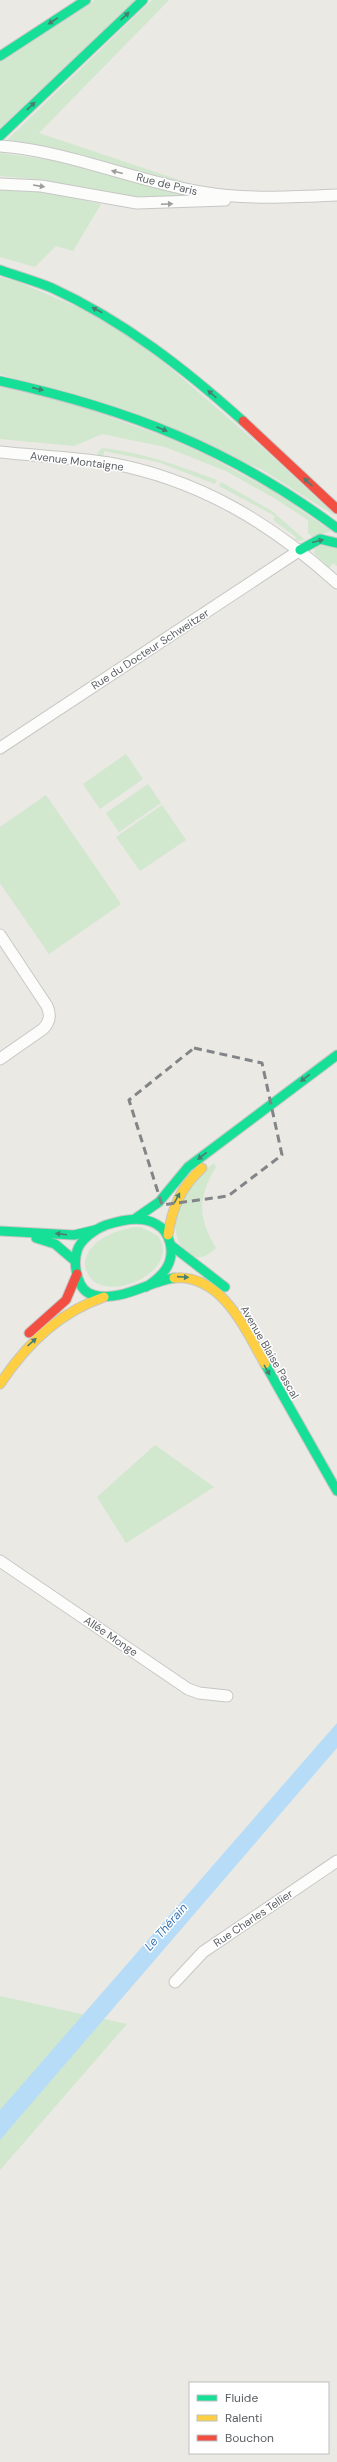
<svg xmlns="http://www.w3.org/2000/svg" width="337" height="2462" viewBox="0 0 337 2462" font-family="'DM Sans',sans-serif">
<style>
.green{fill:#d1e7ce}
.water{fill:#b6dcf7}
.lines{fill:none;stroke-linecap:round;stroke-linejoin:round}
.street-casing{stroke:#c7c7c6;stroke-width:13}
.fast-casing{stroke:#c5c6c4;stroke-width:11}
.slow-casing{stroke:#c5c6c4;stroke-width:11}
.jam-casing{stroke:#c5c6c4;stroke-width:11}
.street{stroke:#fcfcfb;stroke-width:11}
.fast{stroke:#16e098;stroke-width:9}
.slow{stroke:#ffcf43;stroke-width:9}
.jam{stroke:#f24e42;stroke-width:9}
.oneway{fill:#497e70}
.oneway2{fill:#9b9d9f}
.marked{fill:none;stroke:#828587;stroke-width:3;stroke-dasharray:8 5;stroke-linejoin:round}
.labels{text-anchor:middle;stroke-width:3;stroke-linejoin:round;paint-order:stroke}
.street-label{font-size:11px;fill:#5a5e62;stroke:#fff}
.water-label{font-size:12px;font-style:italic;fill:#3a76b3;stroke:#fff}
</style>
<rect width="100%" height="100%" fill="#eae9e4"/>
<g class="green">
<polygon points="95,0 136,0 0,128 0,62"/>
<polygon points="152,0 169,0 39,133 191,184 48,148 5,142"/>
<polygon points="0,153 51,160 191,195 191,199 112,195 42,180 0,176"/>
<polygon points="0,189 35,190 101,204 73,251 56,246 35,267 0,257"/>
<polygon points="0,277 18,282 82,309 145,346 264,449 337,517 261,469 0,374"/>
<polygon points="0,387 76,405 168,438 206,455 276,493 331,531 313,538 308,533 308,520 274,498 226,471 165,447 102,434 74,446 0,439"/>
<path d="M 102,448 C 142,452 179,466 217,480 L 215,484 L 158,462 L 104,451 L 103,458 L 97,454 Z"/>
<polygon points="221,482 272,511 305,540 298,541 295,539 296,537 273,520 275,516 219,486"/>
<polygon points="320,545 337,547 337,566 333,563 329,568 314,553 315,548"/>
<polygon points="126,754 143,779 100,809 83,784"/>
<polygon points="148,784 161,803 119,832 106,813"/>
<polygon points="46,795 121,904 49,954 0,883 0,827"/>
<polygon points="162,805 186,840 140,871 116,837"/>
<path d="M 214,1163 L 216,1167 C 197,1198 198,1217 216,1248 C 212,1251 206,1257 200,1257 C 182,1260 173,1232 175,1218 C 176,1202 201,1172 214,1163 Z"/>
<path d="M 135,1227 L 141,1227 L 158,1236 C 183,1272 103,1306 88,1274 C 84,1267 84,1260 88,1253 C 97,1237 118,1230 135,1227 Z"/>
<polygon points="155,1445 214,1487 126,1543 97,1497"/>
<polygon points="0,1996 127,2024 0,2170"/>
</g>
<polygon class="water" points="337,1723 337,1748 0,2140 0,2110"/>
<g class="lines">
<defs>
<g id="street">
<path d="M 0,146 C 68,151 134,181 201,192 C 246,200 291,197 337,195"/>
<polyline points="0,184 41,186 137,203 225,200"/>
<path d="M 0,452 C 36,456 73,457 109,463 C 198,479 271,523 337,583"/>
<polyline points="0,748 300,550"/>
<path d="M 0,935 L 47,1006 C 51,1015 50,1022 43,1029 L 0,1059"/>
<polyline points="0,1561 188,1689 199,1693 227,1696"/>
<polyline points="175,1982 203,1952 337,1861"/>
</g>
<g id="fast">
<polyline points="0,56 86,0"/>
<polyline points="0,136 143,0"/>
<path d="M 0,270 C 17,276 35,281 52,288 C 124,321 185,369 243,421"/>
<path d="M 0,381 C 128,409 231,449 337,528"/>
<polyline points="300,550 320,539 337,543"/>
<polyline points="136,1218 159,1202 188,1167 337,1055"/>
<polyline points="0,1231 74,1235 95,1230"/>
<polyline points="36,1238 55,1244 75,1261"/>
<polyline points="172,1246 225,1287"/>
<path d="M 146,1287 C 163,1276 175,1263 170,1243 C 168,1235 164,1228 156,1224 C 141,1215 121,1220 106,1225 C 95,1229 80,1240 77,1251 C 73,1265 77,1292 94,1295 C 122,1302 147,1282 174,1278"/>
<polyline points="265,1364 337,1491"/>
</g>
<g id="slow">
<path d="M 168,1235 C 172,1208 181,1187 202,1168"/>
<path d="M 174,1278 C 222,1274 245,1329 265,1364"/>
<path d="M 0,1384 C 25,1346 60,1312 104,1297"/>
</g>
<g id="jam">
<polyline points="243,421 337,509"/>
<polyline points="29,1333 66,1300 77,1274"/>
</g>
</defs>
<use href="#street" class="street-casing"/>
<use href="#fast" class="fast-casing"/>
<use href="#slow" class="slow-casing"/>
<use href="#jam" class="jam-casing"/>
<use href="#street" class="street"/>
<use href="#fast" class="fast"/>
<use href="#slow" class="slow"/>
<use href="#jam" class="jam"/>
</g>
<defs><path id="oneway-solid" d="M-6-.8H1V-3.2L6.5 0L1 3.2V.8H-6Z"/></defs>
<g class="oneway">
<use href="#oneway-solid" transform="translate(125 16) rotate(-43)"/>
<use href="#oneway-solid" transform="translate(53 21) rotate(147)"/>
<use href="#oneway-solid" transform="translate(31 106) rotate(-44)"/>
<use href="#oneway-solid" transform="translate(97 310) rotate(-152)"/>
<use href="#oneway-solid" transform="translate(38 389) rotate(13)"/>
<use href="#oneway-solid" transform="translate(212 394) rotate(-138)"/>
<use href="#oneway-solid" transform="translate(162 429) rotate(23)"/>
<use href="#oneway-solid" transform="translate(308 482) rotate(-137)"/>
<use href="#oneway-solid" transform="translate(318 541) rotate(-14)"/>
<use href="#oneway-solid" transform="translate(305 1078) rotate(143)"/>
<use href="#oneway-solid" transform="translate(202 1156) rotate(142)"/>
<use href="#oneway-solid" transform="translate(177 1198) rotate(-61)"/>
<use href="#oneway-solid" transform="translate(61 1234) rotate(-173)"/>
<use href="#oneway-solid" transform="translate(183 1277) rotate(4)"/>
<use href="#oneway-solid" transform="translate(32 1342) rotate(-42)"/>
<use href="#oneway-solid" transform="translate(267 1370) rotate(60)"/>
</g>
<g class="oneway2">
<use href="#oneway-solid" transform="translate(117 172) rotate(-166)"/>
<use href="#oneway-solid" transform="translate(39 186) rotate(9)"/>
<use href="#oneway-solid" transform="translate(167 204) rotate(-2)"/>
</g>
<path class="marked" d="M 194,1048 L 262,1063 L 282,1155 L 228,1196 L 162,1205 L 129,1100 Z"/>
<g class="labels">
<g class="street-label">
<text transform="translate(167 184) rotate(14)" y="4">Rue de Paris</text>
<text transform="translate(77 461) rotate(7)" y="4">Avenue Montaigne</text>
<text transform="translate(150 649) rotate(-33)" y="4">Rue du Docteur Schweitzer</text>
<text transform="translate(270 1352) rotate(60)" y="4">Avenue Blaise Pascal</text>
<text transform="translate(111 1636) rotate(34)" y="4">Allée Monge</text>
<text transform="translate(253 1918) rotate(-34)" y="4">Rue Charles Tellier</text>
</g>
<g class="water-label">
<text transform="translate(166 1927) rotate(-49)" y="4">Le Thérain</text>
</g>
</g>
<rect x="189" y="2382" width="140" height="72" fill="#ffffff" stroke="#bdbfc0"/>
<rect x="197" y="2395" width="20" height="6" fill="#16e098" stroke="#bdbfc0"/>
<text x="225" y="2402" font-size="12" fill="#5a5e62">Fluide</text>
<rect x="197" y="2415" width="20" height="6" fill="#ffcf43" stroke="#bdbfc0"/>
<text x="225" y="2422" font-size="12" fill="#5a5e62">Ralenti</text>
<rect x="197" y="2435" width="20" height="6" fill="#f24e42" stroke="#bdbfc0"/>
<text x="225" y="2442" font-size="12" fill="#5a5e62">Bouchon</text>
</svg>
